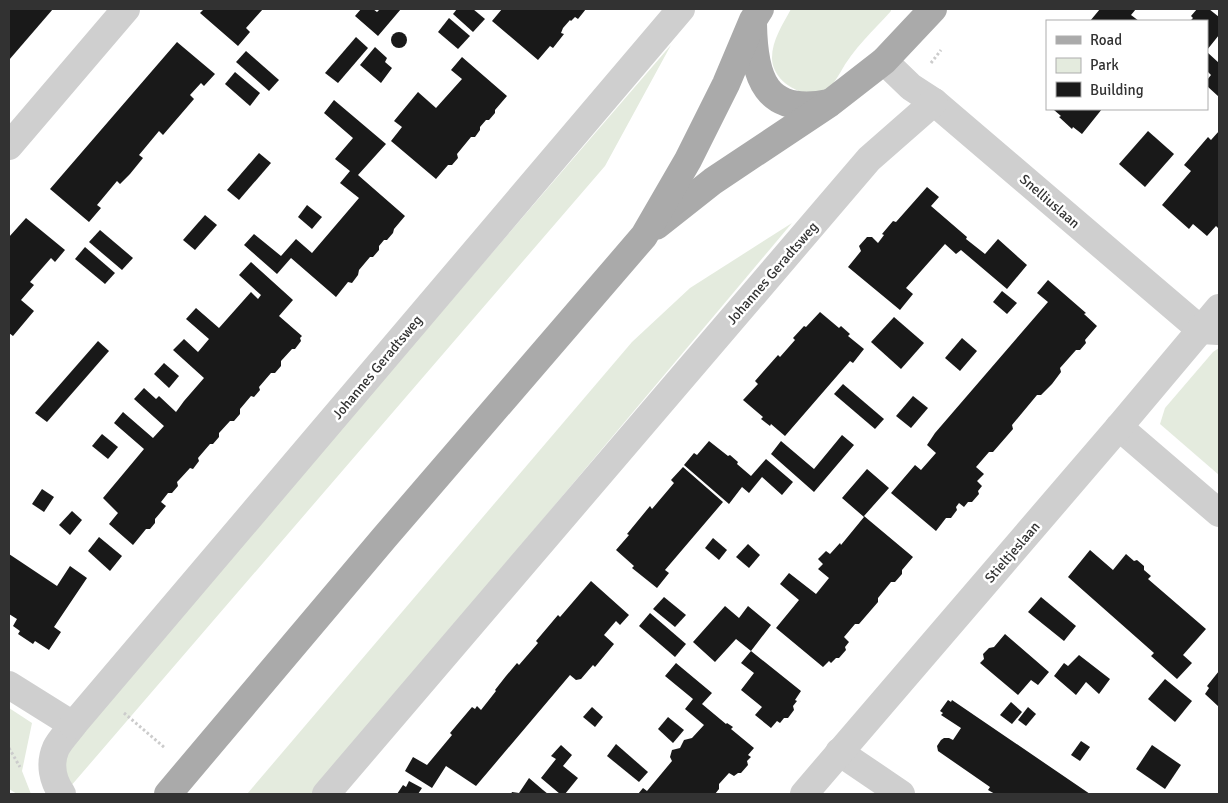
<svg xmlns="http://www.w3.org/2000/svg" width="1228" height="803" viewBox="0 0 1228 803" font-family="Signika,sans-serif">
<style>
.green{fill:#e4ebde}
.building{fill:#191919}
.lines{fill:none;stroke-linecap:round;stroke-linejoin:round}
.path{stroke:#ccc;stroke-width:3;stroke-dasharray:2.5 2.5;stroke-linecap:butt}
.minor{stroke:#cfcfcf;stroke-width:28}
.major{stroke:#aaa;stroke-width:28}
.labels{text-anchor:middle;stroke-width:5;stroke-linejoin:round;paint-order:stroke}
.street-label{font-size:14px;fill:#323232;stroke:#fff}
</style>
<rect width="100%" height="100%" fill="#fff"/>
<g class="green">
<path d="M 791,9 L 891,9 L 891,11 C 873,31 853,49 840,73 C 837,78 831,88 826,91 C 805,101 772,82 772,58 C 772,40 783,24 791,9 Z"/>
<polygon points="671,45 605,166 70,787 47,760 294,483"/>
<polygon points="792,223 312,794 247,794 632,342 690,288"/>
<polygon points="1219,348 1219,475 1160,424 1165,408 1213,352"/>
<polygon points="9,708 32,723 22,771 31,794 17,794 9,789"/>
</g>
<g class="building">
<polygon points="9,9 53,9 9,60"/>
<polygon points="204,9 263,9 246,28 250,32 238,46 200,13"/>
<polygon points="361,9 373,9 377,12 380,9 401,9 378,36 355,16"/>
<polygon points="457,9 473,9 485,19 473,32 453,14"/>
<polygon points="502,9 586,9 578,19 575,17 571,21 570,20 563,28 561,33 564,34 553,48 550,46 538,60 492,21"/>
<polygon points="1100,9 1136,9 1131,15 1139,21 1090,21"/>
<polygon points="1197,9 1209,9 1219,17 1219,35 1207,50 1207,21 1190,21 1193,18 1191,16"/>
<polygon points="449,18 470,36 458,49 438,32"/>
<circle cx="399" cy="40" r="8"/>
<polygon points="356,37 368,48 338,83 325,73"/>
<polygon points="177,42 215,74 204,86 201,83 190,95 194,99 163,135 159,131 139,155 143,158 130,174 120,184 117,181 97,205 101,208 89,222 50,189"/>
<polygon points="375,47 387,58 385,62 392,68 381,83 360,65"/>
<polygon points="246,51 279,80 269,91 236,62"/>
<polygon points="1207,52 1219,63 1219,97 1207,86 1207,80 1211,75 1207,71"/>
<polygon points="462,57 507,96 495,110 495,113 489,120 486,120 480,127 480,130 475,137 471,137 457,154 458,158 452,165 448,165 436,179 391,141 402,127 394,121 418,92 436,108 462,79 451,70"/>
<polygon points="235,72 260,93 250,106 225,84"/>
<polygon points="334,100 386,144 358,175 405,216 394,229 393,233 387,240 384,240 379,246 379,250 373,257 370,257 359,270 358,275 352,283 348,282 336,297 291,258 277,274 244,245 254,234 281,256 296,239 312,253 359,198 340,183 350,171 335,159 353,138 324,113"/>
<polygon points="1056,109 1102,109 1082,134 1073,127 1072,129 1059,117 1061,116 1054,110"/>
<polygon points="1148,131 1174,154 1145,187 1119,164"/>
<polygon points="1219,131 1219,229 1216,226 1207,236 1193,224 1189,229 1162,205 1191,171 1184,165 1208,137 1211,140"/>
<polygon points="259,153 271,163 239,200 227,190"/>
<polygon points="927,187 939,197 931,206 967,237 966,239 985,254 998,239 1027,265 1007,289 961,250 956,254 945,244 906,288 913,294 900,310 848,267 861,251 859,246 867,237 872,237 878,243 884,235 882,234 893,221 896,222"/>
<polygon points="307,205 322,217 312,229 298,217"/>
<polygon points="205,215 217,225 195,250 183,240"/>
<polygon points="26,218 65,250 55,262 51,258 30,282 34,285 21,300 34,311 13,336 9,333 9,237"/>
<polygon points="100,230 133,258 122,270 89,242"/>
<polygon points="85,247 115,273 105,284 75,259"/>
<polygon points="251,262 293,300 279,316 302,336 300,338 301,341 295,349 292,349 281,361 281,366 275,373 271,373 259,387 260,390 254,397 251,396 240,409 240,414 234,421 230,421 219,433 219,437 213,444 210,444 198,458 199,461 193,469 190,468 179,480 177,482 178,486 172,493 168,493 161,502 166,506 155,519 155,523 150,529 146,529 133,545 109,524 118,513 103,498 144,449 114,423 123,412 153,438 164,426 134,399 144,388 156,399 159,396 176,412 184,401 204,378 173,350 184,339 198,352 209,339 186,319 196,308 219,328 251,292 258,299 261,295 239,275"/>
<polygon points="1048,280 1086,313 1084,314 1097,326 1085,340 1086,343 1080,350 1076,350 1060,368 1061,372 1052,384 1041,395 1037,395 1012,425 1013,429 993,452 989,452 976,467 984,474 977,481 982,486 978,491 979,494 972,502 968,502 964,507 959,503 956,507 957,510 951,518 946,518 936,531 891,493 915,465 921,470 936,453 927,445 935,433 1048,302 1037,293"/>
<polygon points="1002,291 1017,303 1007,314 993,302"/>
<polygon points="820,312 839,328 841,326 850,334 848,336 864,349 853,363 850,361 785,436 771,424 770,426 761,419 763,417 743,400 758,384 755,381 778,355 780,357 795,340 793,338 804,326 806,327"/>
<polygon points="894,317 924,343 901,369 871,342"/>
<polygon points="962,338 977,351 960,371 945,358"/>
<polygon points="98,341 109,351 47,422 35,413"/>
<polygon points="164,363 179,376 169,388 154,374"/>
<polygon points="843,384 884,419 875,429 834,394"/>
<polygon points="913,396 928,408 911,428 896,416"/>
<polygon points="102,434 118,447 108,459 92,446"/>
<polygon points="842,435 854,445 814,492 771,454 781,441 814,469"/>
<polygon points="709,441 728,456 730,455 738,462 737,464 751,476 766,459 793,482 782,495 762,477 749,493 742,487 729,504 684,465 694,453 697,455"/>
<polygon points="683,467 723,502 665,570 669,573 657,588 632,568 634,566 616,550 629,535 627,534 650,506 652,509 674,483 671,480"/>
<polygon points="867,469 889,488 864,516 913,557 902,570 902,574 895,582 891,582 878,598 878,602 859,624 855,624 844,637 849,642 845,647 846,650 839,658 836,658 831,663 829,661 823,667 776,628 799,600 780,584 789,573 816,594 829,578 818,569 823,564 818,559 826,551 830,554 840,543 841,545 864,517 842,498"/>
<polygon points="42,489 54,497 44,512 32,504"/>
<polygon points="72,511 82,520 70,535 59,525"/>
<polygon points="99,537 122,556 110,571 88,551"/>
<polygon points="713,538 727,550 719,560 705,548"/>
<polygon points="748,544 760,555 749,568 736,557"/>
<polygon points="1090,550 1113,570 1126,554 1134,561 1137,560 1144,566 1144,570 1151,576 1148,579 1206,629 1183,655 1192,663 1177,679 1151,656 1154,653 1068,577"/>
<polygon points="9,554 57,586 70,566 87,578 54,627 61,632 49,650 35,641 33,644 18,634 20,631 13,626 17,619 9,614"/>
<polygon points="591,581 629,615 620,625 616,621 604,635 614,644 595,667 593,665 581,679 576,680 570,675 476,786 446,766 432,788 405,771 413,757 427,765 452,735 450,733 472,707 475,709 477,706 481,710 496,691 495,690 506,676 517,663 519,665 538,643 536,641 558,615 560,617"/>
<polygon points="664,597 686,615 675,627 653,609"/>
<polygon points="1041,597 1076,626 1064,641 1028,612"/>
<polygon points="725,606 739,618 748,606 771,625 751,651 736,639 715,662 693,642"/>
<polygon points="650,613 686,644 675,657 639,626"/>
<polygon points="1005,634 1049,672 1038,685 1031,680 1018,695 980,663 984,659 983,654 989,648 994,647"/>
<polygon points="751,651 801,691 795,700 797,701 793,706 794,710 788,718 784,718 780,723 777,721 771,728 755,715 762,707 741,690 754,673 741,663"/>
<polygon points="1079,655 1110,679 1099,694 1086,682 1076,695 1054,676 1064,663 1068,666"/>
<polygon points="676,663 712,693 702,704 726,724 727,723 733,727 731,729 754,748 748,755 751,757 747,761 748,765 741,773 738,773 734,776 729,773 719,784 719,789 715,794 638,794 643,788 647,791 672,761 670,757 672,750 680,748 684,740 692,738 704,725 685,709 693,699 665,676"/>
<polygon points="1219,671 1219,707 1205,694 1209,688 1207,686"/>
<polygon points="1165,679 1192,701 1175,722 1148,699"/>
<polygon points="948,700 951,702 952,700 1090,794 995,794 988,790 990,787 938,751 937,746 941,740 944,738 949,738 953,740 961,728 941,715 943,713 940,711"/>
<polygon points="1011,702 1022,712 1012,724 1000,715"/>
<polygon points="592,707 603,717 595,727 583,717"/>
<polygon points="1028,707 1036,714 1026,726 1018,720"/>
<polygon points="668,717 684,730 673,743 658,729"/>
<polygon points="1081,741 1090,747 1080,761 1071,755"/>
<polygon points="616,744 648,772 639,782 607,756"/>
<polygon points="561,745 572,755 563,766 578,778 565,794 560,794 541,778 556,759 551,756"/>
<polygon points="1152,745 1181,765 1165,789 1136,769"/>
<polygon points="529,778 543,790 548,794 511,794 512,792 519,793"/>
<polygon points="409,781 422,788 418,794 397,794 403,785 406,787"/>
</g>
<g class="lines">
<g class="path">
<polyline points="931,63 941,50"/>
<polyline points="124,713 165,748"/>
<polyline points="9,748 20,767"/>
</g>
<g class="minor">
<polyline points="884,61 911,87 934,102 1201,330 1218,331"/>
<polyline points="9,146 126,9"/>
<polyline points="1119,427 1219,513"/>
<path d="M 9,685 L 73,725 C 68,732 60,740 56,748 C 49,764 53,781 62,794"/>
<polyline points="73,725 681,9"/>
<polyline points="839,752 901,794"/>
<polyline points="326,794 869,159 934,102"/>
<polyline points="804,794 1119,427 1219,308"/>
</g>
<g class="major">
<path d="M 753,24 C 754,78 765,116 829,103"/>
<polyline points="656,226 713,181 830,103 884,61 933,9"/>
<polyline points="168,794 384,538 644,236 688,160 726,84 753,20 760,9"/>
</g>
</g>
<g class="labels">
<g class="street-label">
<text transform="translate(1050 201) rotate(41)" y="5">Snelliuslaan</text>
<text transform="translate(772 273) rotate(-49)" y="5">Johannes Geradtsweg</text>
<text transform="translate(377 367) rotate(-50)" y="5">Johannes Geradtsweg</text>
<text transform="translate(1012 552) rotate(-49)" y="5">Stieltjeslaan</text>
</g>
</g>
<rect width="1228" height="803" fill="none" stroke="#323232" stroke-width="20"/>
<rect x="1046" y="20" width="162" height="90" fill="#ffffff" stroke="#adadad"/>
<rect x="1056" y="36" width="25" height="8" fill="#aaaaaa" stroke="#adadad"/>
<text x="1090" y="45" font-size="15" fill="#323232">Road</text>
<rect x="1056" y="58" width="25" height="15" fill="#e4ebde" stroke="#adadad"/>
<text x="1090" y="70" font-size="15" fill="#323232">Park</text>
<rect x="1056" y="82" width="25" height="15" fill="#191919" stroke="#adadad"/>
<text x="1090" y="95" font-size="15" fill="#323232">Building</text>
</svg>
